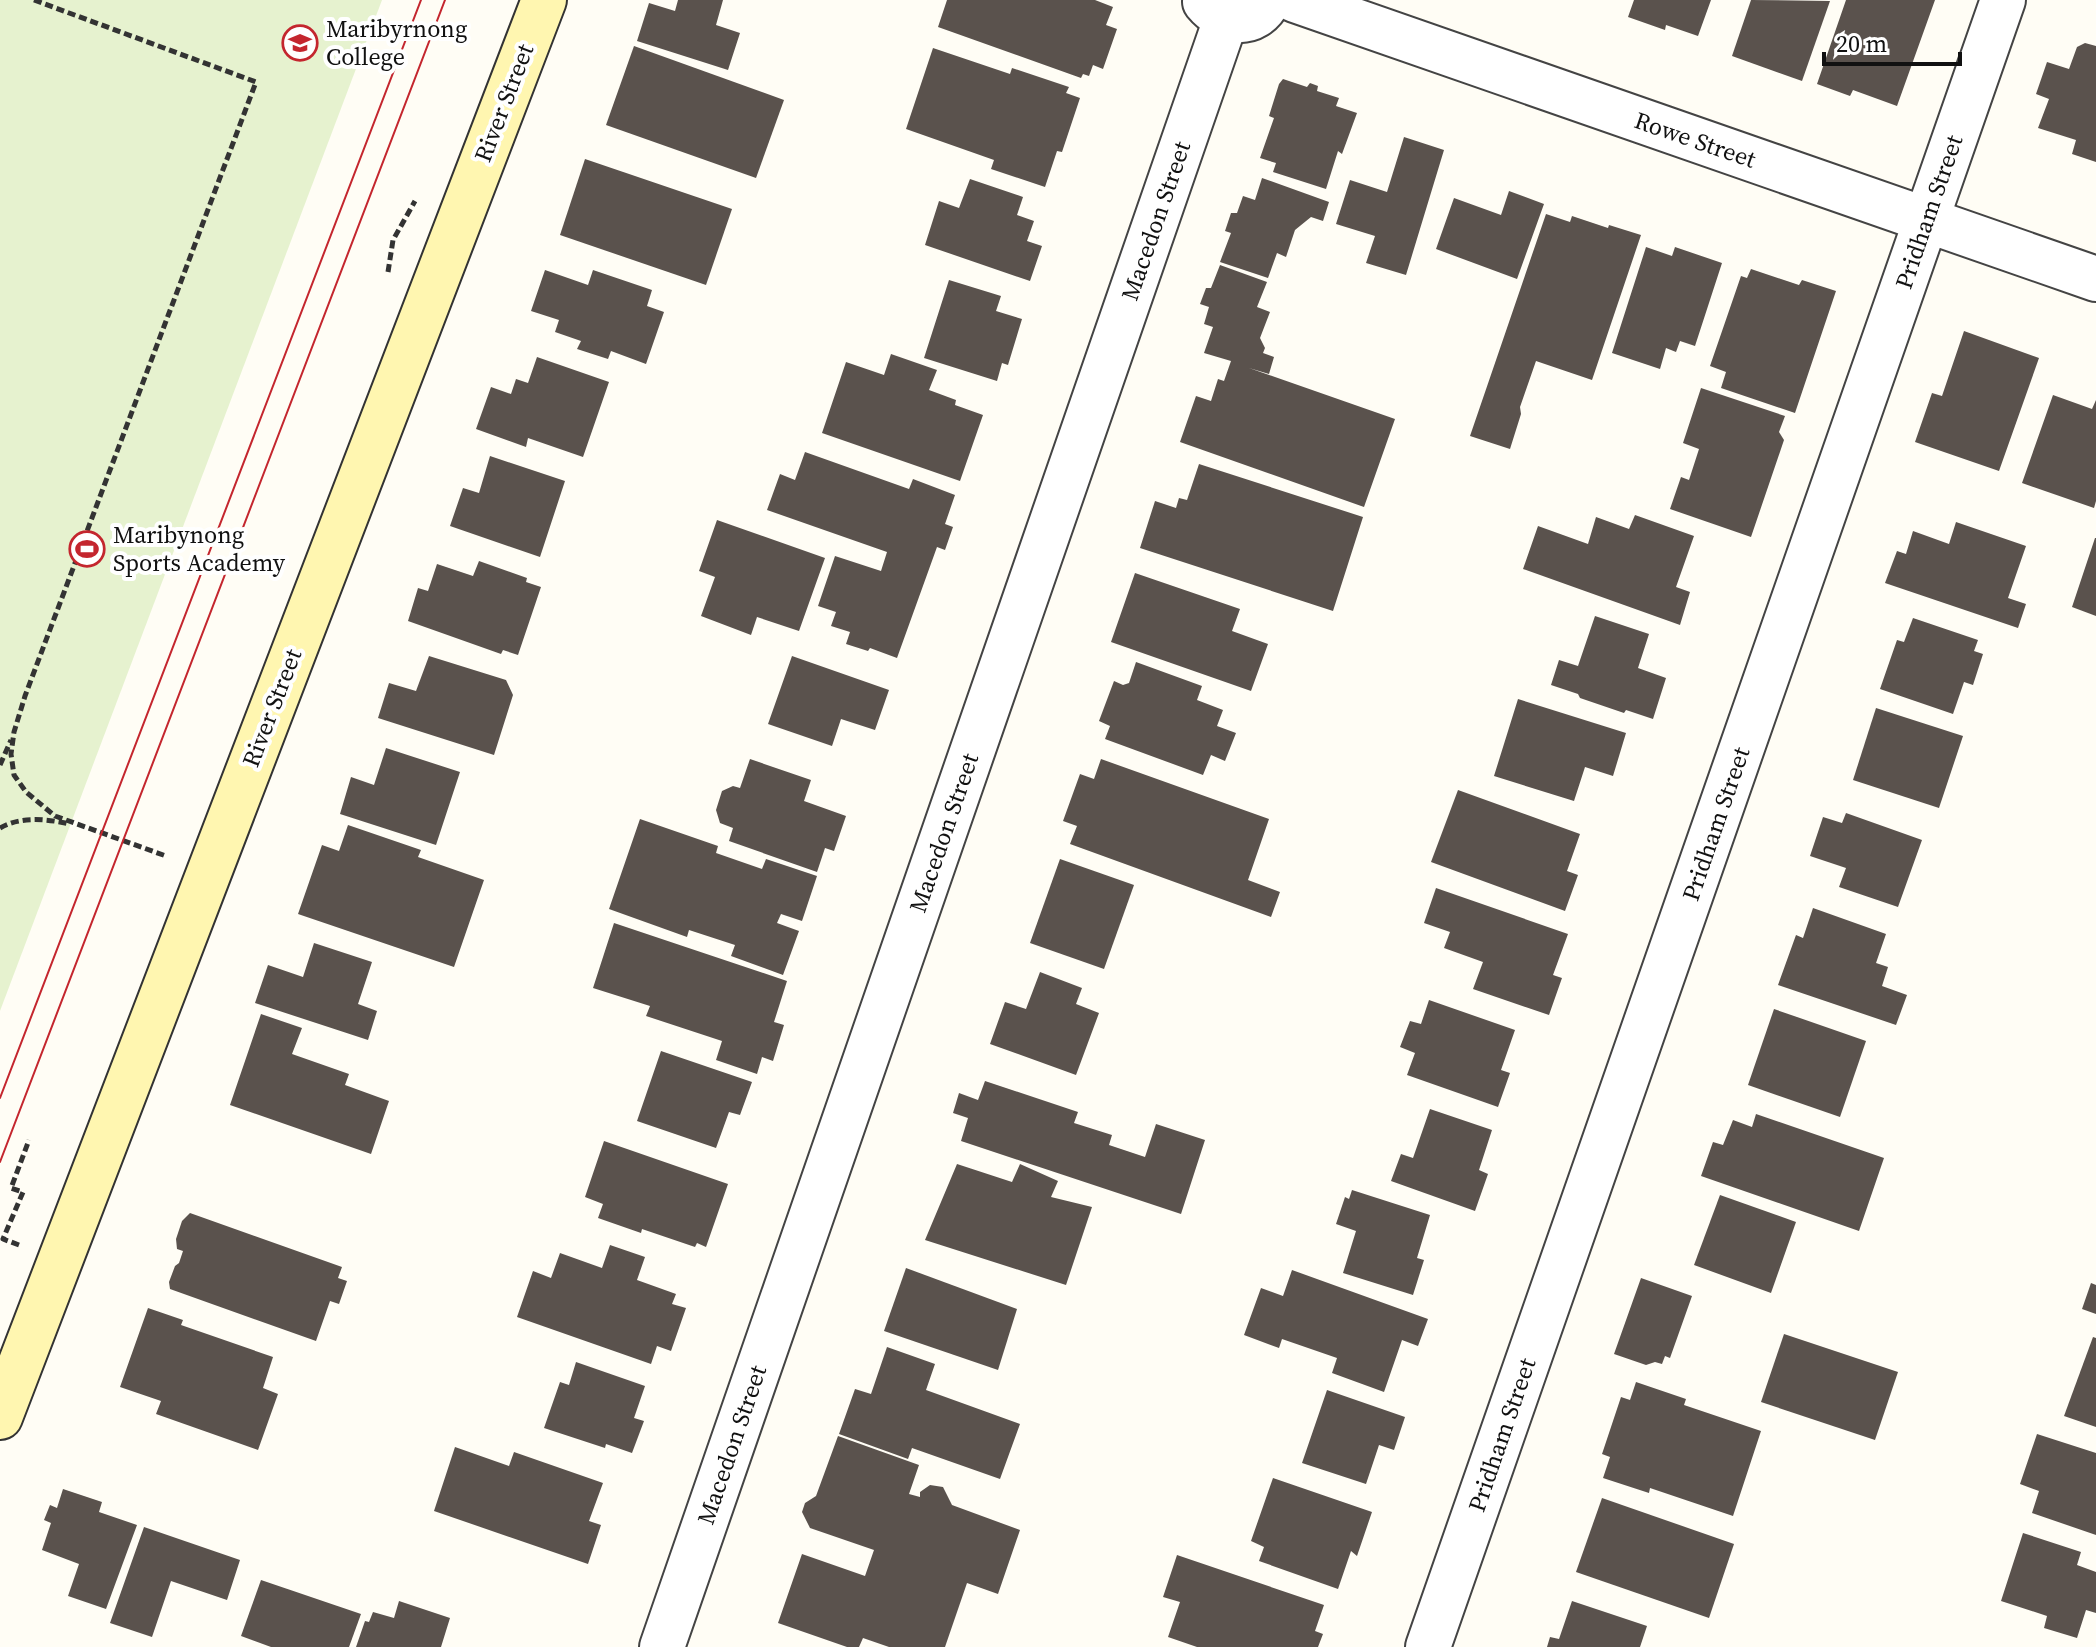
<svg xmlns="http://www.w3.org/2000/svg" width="2096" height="1647" viewBox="0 0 2096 1647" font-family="'Source Serif 4',serif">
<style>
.pitch{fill:#e6f2cf}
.building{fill:#5a524d}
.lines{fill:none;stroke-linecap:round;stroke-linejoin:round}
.street-casing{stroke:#444;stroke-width:48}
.secondary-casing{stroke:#333;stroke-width:48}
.path{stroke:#333;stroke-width:5;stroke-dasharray:8 4;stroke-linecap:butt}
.street{stroke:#fff;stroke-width:44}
.secondary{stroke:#fff6b0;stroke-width:44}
.tram{stroke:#c4262e;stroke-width:2}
.labels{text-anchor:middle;stroke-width:8;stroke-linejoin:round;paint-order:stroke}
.poi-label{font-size:24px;fill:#111;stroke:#fff;text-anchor:start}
.street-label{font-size:24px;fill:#111;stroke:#fff}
</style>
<rect width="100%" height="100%" fill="#fffdf5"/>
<polygon class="pitch" points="0,0 382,0 0,1011"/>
<g class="building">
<polygon points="678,0 723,0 716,25 740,33 728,70 637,41 649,3 675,11"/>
<polygon points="947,0 1095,0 1113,7 1106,25 1117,29 1103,69 1093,65 1089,76 1083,74 1081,78 938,27"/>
<polygon points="1634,0 1711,0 1698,36 1666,25 1665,30 1628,17"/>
<polygon points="1751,0 1830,1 1802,81 1732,56"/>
<polygon points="1846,0 1935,0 1897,106 1853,90 1850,96 1817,84"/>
<polygon points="2085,43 2096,46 2096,162 2072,154 2076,140 2038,128 2049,99 2036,94 2047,62 2069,69 2077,47"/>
<polygon points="634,46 784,100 756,178 606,125"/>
<polygon points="933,48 1010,74 1012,68 1069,87 1066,93 1080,98 1062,152 1057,151 1045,187 991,169 994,160 906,129"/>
<polygon points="1283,79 1307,87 1310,83 1318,86 1317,91 1339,98 1336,106 1357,113 1342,154 1338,151 1326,189 1273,172 1276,163 1260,158 1274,118 1269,116 1279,84"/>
<polygon points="1404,137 1444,150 1406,275 1366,263 1375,236 1336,224 1350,180 1387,192"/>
<polygon points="585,159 732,209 706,285 560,235"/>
<polygon points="1262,178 1329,202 1323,221 1311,217 1295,230 1286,257 1277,253 1268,278 1220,262 1231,233 1225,231 1231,213 1237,213 1243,196 1255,200"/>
<polygon points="970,179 1023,197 1017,215 1034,221 1027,241 1042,246 1030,281 925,245 939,201 959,208"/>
<polygon points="1509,191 1544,204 1517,279 1436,249 1454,198 1501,215"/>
<polygon points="1546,214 1570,222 1572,216 1608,228 1609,225 1641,235 1592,380 1536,361 1520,407 1521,414 1510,449 1470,436"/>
<polygon points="1646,247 1672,256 1675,247 1722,263 1695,346 1680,341 1676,352 1666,348 1660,369 1612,353"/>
<polygon points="1220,265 1267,282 1257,307 1270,312 1260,338 1265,348 1263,353 1274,357 1269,374 1249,368 1395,419 1364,507 1180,442 1196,396 1211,401 1218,379 1224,381 1231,361 1204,353 1213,327 1204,324 1209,307 1200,304 1206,288 1211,288"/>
<polygon points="1751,269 1799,285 1802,280 1836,291 1795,413 1721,388 1726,372 1710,366 1741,276 1747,278"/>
<polygon points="545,270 588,285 593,270 652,290 647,306 664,312 646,364 611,351 608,359 577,349 581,341 555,332 559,320 531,311"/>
<polygon points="949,280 1001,296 996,311 1022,319 1008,365 1002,363 997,381 924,358"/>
<polygon points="1964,331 2039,358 1999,471 1915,442 1932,393 1942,396"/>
<polygon points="891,354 937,370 929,390 956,400 955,405 983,415 960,481 822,433 846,362 884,375"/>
<polygon points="537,357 609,382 583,457 528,438 526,447 476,429 491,387 511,394 516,379 528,383"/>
<polygon points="1701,388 1785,416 1779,432 1784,440 1751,537 1670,509 1681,477 1689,480 1699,449 1683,443"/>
<polygon points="2053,395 2092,409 2096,400 2096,501 2094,508 2022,483"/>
<polygon points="805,452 909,489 913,479 955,495 945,524 953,527 945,550 937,547 897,658 870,648 868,651 846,644 850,632 831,626 836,612 818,606 835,556 881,571 887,552 767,510 780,474 795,480"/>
<polygon points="490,456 565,481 540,557 450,526 463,488 479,493"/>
<polygon points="1199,464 1363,517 1333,611 1140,548 1155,501 1176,508 1179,498 1187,500"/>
<polygon points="1635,515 1694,536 1676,587 1690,592 1680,625 1523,569 1538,526 1588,544 1596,517 1629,529"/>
<polygon points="717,520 825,558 799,631 757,617 751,635 701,616 715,577 699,571"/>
<polygon points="1956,522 2026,546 2008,598 2026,604 2018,628 1885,583 1897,551 1906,554 1913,531 1949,544"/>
<polygon points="2095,538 2096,538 2096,616 2072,607"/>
<polygon points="479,561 527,578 526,582 541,587 518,655 503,650 501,654 408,621 418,588 428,591 437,564 473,576"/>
<polygon points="1135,573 1240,609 1232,631 1268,644 1251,691 1111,642"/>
<polygon points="1595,616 1649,634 1638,668 1666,678 1653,719 1626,710 1624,713 1580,698 1578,694 1551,685 1559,660 1578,666"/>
<polygon points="1913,618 1978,640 1974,651 1983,654 1973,685 1964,682 1953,714 1880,689 1897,640 1904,642"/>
<polygon points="429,656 506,680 513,695 494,755 378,718 389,683 416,691"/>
<polygon points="792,656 889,690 875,730 841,719 832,746 768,724"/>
<polygon points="1136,662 1202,686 1197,700 1223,710 1217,726 1236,733 1225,761 1211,755 1203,775 1105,739 1110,726 1099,721 1114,681 1123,685 1129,683"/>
<polygon points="1518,699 1626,733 1613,776 1585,767 1574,801 1494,776"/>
<polygon points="1876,708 1963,736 1939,808 1853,780"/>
<polygon points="386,748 460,772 436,845 340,814 351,777 374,785"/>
<polygon points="750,759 811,780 804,801 846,816 834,851 825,848 817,872 729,841 733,828 720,823 716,810 722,791 733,786 740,788"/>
<polygon points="1101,759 1269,819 1248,880 1280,892 1271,917 1070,844 1077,826 1063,821 1080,774 1094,779"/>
<polygon points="1458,790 1580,834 1567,871 1578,875 1565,911 1431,862"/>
<polygon points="1846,813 1922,840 1898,907 1839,887 1846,868 1810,856 1823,817 1842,823"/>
<polygon points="640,819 718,846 716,853 762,869 766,859 817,876 802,921 781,914 777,923 799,931 783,975 731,956 735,945 689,930 687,937 609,909"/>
<polygon points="348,825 421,850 418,857 484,880 454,967 298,914 322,845 339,851"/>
<polygon points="1060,859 1134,885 1104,969 1030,943"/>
<polygon points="1436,888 1568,934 1553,975 1562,978 1549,1015 1473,989 1483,962 1444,948 1450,932 1424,923"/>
<polygon points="1813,908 1886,934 1876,963 1888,967 1882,986 1907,995 1896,1025 1778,985 1796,935 1803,938"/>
<polygon points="614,923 787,981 774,1022 784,1025 773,1061 762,1057 757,1074 716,1060 722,1041 646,1016 650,1006 593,988"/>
<polygon points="314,943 372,962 358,1004 377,1011 368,1040 255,1003 268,965 303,977"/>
<polygon points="1040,972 1082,988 1076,1004 1099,1013 1076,1075 990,1044 1005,1002 1026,1009"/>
<polygon points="1429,1000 1515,1030 1501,1070 1510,1073 1498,1107 1407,1075 1415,1053 1400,1047 1410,1021 1421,1024"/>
<polygon points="1774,1009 1866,1041 1840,1117 1748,1085"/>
<polygon points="261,1014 302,1028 292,1054 349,1074 345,1085 389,1101 371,1154 230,1105"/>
<polygon points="661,1051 752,1082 740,1115 729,1112 716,1148 637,1121"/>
<polygon points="985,1081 1078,1112 1074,1123 1112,1135 1109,1145 1145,1157 1156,1124 1205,1140 1181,1214 961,1141 968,1118 953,1113 959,1093 978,1100"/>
<polygon points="1430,1109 1492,1130 1479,1170 1488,1174 1475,1211 1391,1181 1401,1154 1413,1158"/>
<polygon points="1756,1114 1884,1158 1859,1231 1701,1176 1713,1142 1723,1145 1733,1120 1752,1127"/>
<polygon points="604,1141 728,1184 706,1247 697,1243 695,1247 642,1229 641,1233 598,1218 603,1204 585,1197"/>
<polygon points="957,1164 1012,1182 1020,1164 1058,1181 1051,1197 1092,1207 1066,1285 925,1240"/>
<polygon points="1352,1190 1430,1215 1417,1258 1424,1260 1413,1295 1343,1273 1356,1231 1336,1224 1345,1197 1349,1199"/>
<polygon points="1720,1195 1796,1222 1771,1293 1694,1265"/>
<polygon points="190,1213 342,1267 338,1278 347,1281 339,1304 330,1301 316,1341 170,1289 169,1282 175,1266 179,1263 183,1251 177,1249 176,1239 182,1221"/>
<polygon points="610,1245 645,1257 637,1280 676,1294 672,1304 686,1308 671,1351 657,1346 651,1364 517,1317 533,1271 551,1278 560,1253 602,1268"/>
<polygon points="906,1268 1017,1309 998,1370 884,1331"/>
<polygon points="1292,1270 1428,1319 1418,1346 1402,1340 1384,1392 1332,1373 1337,1358 1282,1339 1279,1348 1244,1335 1261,1288 1283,1296"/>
<polygon points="1641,1278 1692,1296 1670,1358 1665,1356 1662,1364 1655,1362 1646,1365 1614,1354"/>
<polygon points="2091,1283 2096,1285 2096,1314 2082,1309"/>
<polygon points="148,1308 183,1320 181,1325 273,1357 263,1388 278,1394 258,1450 156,1414 161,1401 120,1387"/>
<polygon points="1784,1334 1898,1372 1875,1440 1761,1402"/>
<polygon points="2093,1337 2096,1338 2096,1427 2064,1416"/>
<polygon points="887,1347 935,1364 926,1390 1020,1424 1000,1479 912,1448 908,1459 839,1434 855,1389 871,1394"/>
<polygon points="576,1362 645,1386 634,1418 644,1421 632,1453 606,1444 605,1448 544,1428 560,1382 569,1385"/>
<polygon points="1636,1382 1686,1399 1684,1405 1761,1431 1733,1516 1650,1488 1649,1493 1603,1478 1610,1457 1602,1454 1621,1397 1630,1400"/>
<polygon points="1327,1390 1405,1417 1394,1450 1379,1445 1366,1484 1302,1463"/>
<polygon points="2037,1434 2096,1453 2096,1535 2032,1513 2039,1491 2020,1484"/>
<polygon points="838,1436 919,1465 909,1494 920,1497 920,1492 930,1485 943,1487 952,1505 1020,1530 998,1594 967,1583 945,1647 889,1647 863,1638 859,1647 847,1647 778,1623 802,1554 865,1576 874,1550 810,1528 802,1512 805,1503 816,1496"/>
<polygon points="455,1447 509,1466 514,1452 603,1483 589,1521 601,1525 588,1564 434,1511"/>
<polygon points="1273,1478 1372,1512 1357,1556 1351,1551 1338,1589 1259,1561 1264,1547 1251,1541"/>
<polygon points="63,1489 102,1502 99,1512 137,1525 106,1609 68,1596 79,1564 42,1550 51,1523 44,1520 50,1505 57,1508"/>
<polygon points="1602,1498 1734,1544 1709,1618 1576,1572"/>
<polygon points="144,1527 240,1560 227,1600 171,1581 152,1637 110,1623"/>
<polygon points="2023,1533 2081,1552 2077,1565 2096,1572 2096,1613 2086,1610 2077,1638 2044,1628 2047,1616 2001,1601"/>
<polygon points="1177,1555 1324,1605 1315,1631 1323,1634 1318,1647 1197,1647 1168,1637 1180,1602 1163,1597"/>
<polygon points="261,1580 361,1614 349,1647 271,1647 241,1636"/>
<polygon points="399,1601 450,1618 441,1647 356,1647 365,1621 369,1622 373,1612 394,1618"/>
<polygon points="1572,1601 1647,1626 1640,1647 1547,1647 1550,1637 1559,1639"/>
</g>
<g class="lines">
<defs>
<g id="street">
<polyline points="1295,0 2096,279"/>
<path d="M 1205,2 C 1223,24 1255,29 1269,0"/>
<polyline points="662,1647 1226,19"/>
<polyline points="1428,1647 2003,0"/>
</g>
<polyline id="secondary" points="0,1417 544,0"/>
</defs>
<use href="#street" class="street-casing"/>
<use href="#secondary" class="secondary-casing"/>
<g class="path">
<polyline points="34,0 256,82 25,696 14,732 11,754 14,775 26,792 55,816 166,856"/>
<polyline points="388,272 393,240 415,201"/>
<polyline points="0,765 11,740"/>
<path d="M 0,828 C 21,816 47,819 70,824"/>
<polyline points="19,1245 3,1239 23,1192 11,1188 29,1140"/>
</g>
<use href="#street" class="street"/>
<use href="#secondary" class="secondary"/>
<g class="tram">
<polyline points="0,1098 421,0"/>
<polyline points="0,1162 445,0"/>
</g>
</g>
<defs>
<symbol id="school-ring" viewBox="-11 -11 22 22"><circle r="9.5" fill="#fff" stroke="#c4262e" stroke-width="1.5"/><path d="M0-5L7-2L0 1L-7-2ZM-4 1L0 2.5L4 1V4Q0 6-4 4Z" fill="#c4262e"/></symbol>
<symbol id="stadium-ring" viewBox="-11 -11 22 22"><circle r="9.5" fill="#fff" stroke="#c4262e" stroke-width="1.5"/><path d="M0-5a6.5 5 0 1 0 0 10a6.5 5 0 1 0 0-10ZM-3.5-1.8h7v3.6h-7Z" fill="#c4262e"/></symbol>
</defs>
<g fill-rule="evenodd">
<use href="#school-ring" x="280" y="23" width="40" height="40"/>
<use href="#stadium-ring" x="67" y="529" width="40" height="40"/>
</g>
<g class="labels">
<g class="poi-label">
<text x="326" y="37">Maribyrnong<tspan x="326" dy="28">College</tspan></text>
<text x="113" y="543">Maribynong<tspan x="113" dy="28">Sports Academy</tspan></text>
</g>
<g class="street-label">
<text transform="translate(504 103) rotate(-69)" y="8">River Street</text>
<text transform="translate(1695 140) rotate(19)" y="8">Rowe Street</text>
<text transform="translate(1929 212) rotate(-71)" y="8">Pridham Street</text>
<text transform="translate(1156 221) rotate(-71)" y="8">Macedon Street</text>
<text transform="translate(272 708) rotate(-69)" y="8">River Street</text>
<text transform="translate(1716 824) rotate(-71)" y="8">Pridham Street</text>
<text transform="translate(944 833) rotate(-71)" y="8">Macedon Street</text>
<text transform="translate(1502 1435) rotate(-71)" y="8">Pridham Street</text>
<text transform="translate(732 1445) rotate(-71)" y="8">Macedon Street</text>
</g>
</g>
<path d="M1824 52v12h136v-12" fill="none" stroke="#111111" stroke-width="4"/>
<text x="1836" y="52" font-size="24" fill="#111111" stroke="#ffffff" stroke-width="6" paint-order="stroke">20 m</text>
</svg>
